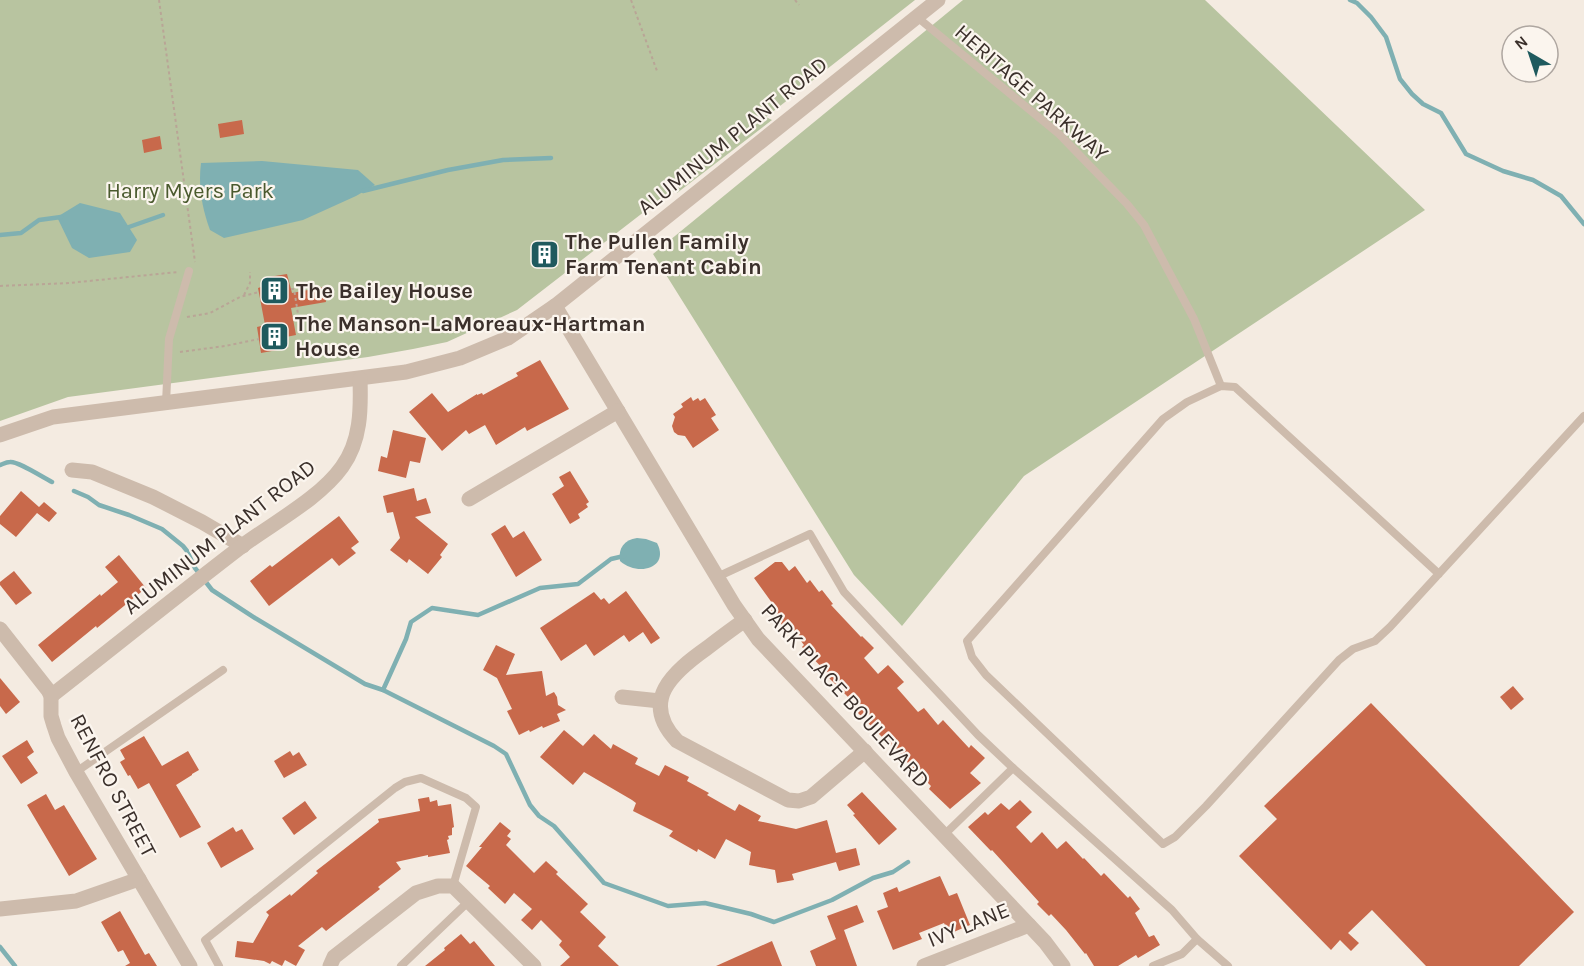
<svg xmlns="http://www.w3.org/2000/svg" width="1584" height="966" viewBox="0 0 1584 966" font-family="Karla,sans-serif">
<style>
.green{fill:#b8c4a0}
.water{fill:#7fb0b2}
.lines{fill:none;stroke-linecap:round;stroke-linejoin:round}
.stream{stroke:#7fb0b2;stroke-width:4.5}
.building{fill:#c8694b}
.path{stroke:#b9a596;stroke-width:2;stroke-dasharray:3 3;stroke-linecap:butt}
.service{stroke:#cdbbac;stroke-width:8}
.minor{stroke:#cdbbac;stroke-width:15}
.labels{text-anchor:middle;stroke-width:4.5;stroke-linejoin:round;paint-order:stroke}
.street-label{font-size:22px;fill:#3b302b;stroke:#fbf5ee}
.park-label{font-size:22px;fill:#4a5a2e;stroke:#fbf5ee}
.poi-label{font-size:22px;font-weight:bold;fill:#3b302b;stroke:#fbf5ee;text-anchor:start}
</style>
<rect width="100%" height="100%" fill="#f4ebe1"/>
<g class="green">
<polygon points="0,0 915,0 766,117 772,120 677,193 671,191 517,310 447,342 413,349 368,357 68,397 0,421"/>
<polygon points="963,0 1205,0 1425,210 1024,476 902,626 854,575 653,254"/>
</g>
<g class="water">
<path d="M 262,161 L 358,170 L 375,185 L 356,196 L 303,220 L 224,238 L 210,230 C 202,208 198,186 201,163 Z"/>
<polygon points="80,203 120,213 137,240 130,252 89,258 72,248 57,217"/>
<path d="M 637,538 L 646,539 L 657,543 C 670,568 638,577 620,561 C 618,548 624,540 637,538 Z"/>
</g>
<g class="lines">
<g class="stream">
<polyline points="1350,0 1357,3 1371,17 1386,37 1400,79 1412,94 1423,104 1441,113 1466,154 1503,171 1533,180 1561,196 1584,224"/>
<polyline points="363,191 448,170 503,160 551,158"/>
<polyline points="126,228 163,215"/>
<polyline points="0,235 21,233 39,220 61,217"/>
<path d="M 0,465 C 3,464 6,462 10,462 C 18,461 42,477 52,482"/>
<polyline points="74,491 88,497 99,505 129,515 162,529 183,546 187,551 195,568 212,590 255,618 365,684 383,690 494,746 506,754 530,805 539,816 554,826 604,883 668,906 705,903 751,914 774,922 832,900 873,878 893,872 908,862"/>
<polyline points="383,690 406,639 411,622 432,608 478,615 540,588 578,584 611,559 624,556"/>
<polyline points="0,947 15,966"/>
</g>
</g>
<g class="building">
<polygon points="242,120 244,134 220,138 218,124"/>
<polygon points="160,136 162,149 144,153 142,140"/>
<polygon points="549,242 555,251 553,253 555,256 543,266 534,254"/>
<polygon points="287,274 292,293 324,287 326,302 291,308 296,335 286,337 288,348 261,353 257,327 265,325 258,288 264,286 263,278"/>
<polygon points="540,360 569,409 527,431 525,427 496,445 485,425 469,434 466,430 442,451 409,412 432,393 448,412 477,394 477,395 482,393 483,395 518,376 516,373"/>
<polygon points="691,397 693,401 698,398 700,401 705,398 716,415 711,418 719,430 693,448 685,436 678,435 674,432 672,426 675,417 673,414 683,407 681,404"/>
<polygon points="393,430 426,438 420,463 410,461 406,478 378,471 381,456 387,458"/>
<polygon points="570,471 589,502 586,504 588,507 578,514 580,518 570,524 552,494 564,486 559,477"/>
<polygon points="414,488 417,501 426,498 431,513 415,517 448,544 440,555 442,557 428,574 409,559 407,563 390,550 400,538 393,512 387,513 383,496"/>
<polygon points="21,491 39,507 44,502 57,513 49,522 37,513 16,537 0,524 0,516"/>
<polygon points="339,516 359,542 351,548 356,553 339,566 332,558 269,606 250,581 270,565 272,567"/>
<polygon points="505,525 513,538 524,531 542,560 516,577 491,534"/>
<polygon points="119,555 146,588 97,628 96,626 52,662 38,645 100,594 101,596 118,582 105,567"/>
<polygon points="775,562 782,562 789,571 795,566 807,583 810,580 819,592 822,590 833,604 831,605 861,637 862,636 874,648 864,658 878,674 888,665 904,682 897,688 918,712 924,708 938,725 943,720 969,748 971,745 985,758 970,773 981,783 950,809 929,789 931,786 849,704 852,701 829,678 830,676 802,647 804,645 788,624 783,627 770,611 775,607 754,578"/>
<polygon points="14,571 32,593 16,605 0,585 0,582"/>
<polygon points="626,591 660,638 651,644 643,632 629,642 624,635 594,656 586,644 561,661 540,628 594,592 601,600 604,598 609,604"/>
<polygon points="496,645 515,654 506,675 542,671 546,696 554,692 557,697 558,705 566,710 557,714 560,721 543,728 542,726 530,732 529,730 519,735 507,711 512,709 497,678 483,670"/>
<polygon points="0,678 20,702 6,714 0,706"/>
<polygon points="1513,686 1524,699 1511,710 1500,697"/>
<polygon points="1371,703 1574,912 1519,966 1426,966 1372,910 1348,933 1359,943 1351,951 1340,940 1331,950 1239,856 1277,819 1264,806"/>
<polygon points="564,730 583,746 594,734 611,749 613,744 638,758 635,764 659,776 665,765 689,777 687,781 709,793 707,795 735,811 739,804 761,816 758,821 796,829 827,820 836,853 856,848 860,865 839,871 836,862 792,874 794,880 777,883 775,870 749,865 751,852 726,839 715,859 698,849 697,852 669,836 673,831 633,811 636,803 632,800 584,772 573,785 540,757"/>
<polygon points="144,736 162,766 188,751 199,770 192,774 192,775 176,785 201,827 180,838 149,783 138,789 130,775 128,776 120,762 125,759 120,750"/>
<polygon points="27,740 34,752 27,757 38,773 21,784 2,756"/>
<polygon points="290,751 293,756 299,752 307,765 284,778 274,761"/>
<polygon points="862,792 897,829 879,845 853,815 855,814 847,805"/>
<polygon points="46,794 55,810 64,805 97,859 69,876 27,805"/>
<polygon points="429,797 430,802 437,800 438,806 451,804 454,827 452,828 452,835 448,836 449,839 447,840 450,853 428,857 428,855 396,862 401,869 378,887 380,889 326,931 322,927 298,946 305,950 296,966 285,960 282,966 272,961 270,964 264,961 235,957 237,941 253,943 269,915 266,912 290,894 291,896 318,873 316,871 379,822 378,819 420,811 418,799"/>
<polygon points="1020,800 1032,812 1016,827 1031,843 1042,832 1057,849 1066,841 1083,859 1084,858 1101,876 1104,873 1128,898 1130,896 1140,909 1135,913 1149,937 1154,935 1160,945 1138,958 1136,955 1118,966 1094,966 1086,953 1085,954 1066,930 1051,914 1049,916 1037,904 1039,902 992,850 991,851 968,827 985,812 988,815 1001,803 1009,810"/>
<polygon points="305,801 317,818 294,835 282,818"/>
<polygon points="500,822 511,831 507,836 511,839 506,845 534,873 546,861 558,872 556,874 588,904 580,912 606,937 598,946 619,966 560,966 570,957 559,945 562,941 541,920 532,930 521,920 532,909 514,893 505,904 488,888 490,886 466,866 482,847 479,847"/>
<polygon points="233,827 236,832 242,829 254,849 221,868 207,843"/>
<polygon points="940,876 949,896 957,893 970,925 949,934 944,923 919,933 922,939 893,950 877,911 888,907 883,893 897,887 899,892"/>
<polygon points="857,905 864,922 844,930 857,966 816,966 810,951 836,939 827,916"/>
<polygon points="120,911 145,955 149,953 157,966 125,966 130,963 123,950 118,952 101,922"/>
<polygon points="461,934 470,944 474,941 495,966 425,966 445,950 444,948"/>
<polygon points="772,941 782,966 716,966"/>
</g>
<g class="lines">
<g class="path">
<polyline points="159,0 195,262"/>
<polyline points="631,0 657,71"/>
<polyline points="795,0 799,5"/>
<polyline points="0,286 69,283 178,272"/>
<polyline points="291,289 294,289 298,314"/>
<polyline points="244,295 250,283 250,272"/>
<polyline points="187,317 210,313 240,297 259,292"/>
<polyline points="180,352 225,346 259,339"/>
</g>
<g class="service">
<polyline points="917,17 1059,134 1127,204 1144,225 1194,319 1221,386"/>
<polyline points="166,403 169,339 189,271"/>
<polyline points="1439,574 1235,387 1221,386 1187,402 1163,419 967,641 972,657 986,675 1163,844 1175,837 1206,806 1339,660 1353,649 1375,641 1390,627 1584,416"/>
<polyline points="717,577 810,534 844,592 978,735 1013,768 1172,910 1197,939 1182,954 1153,966"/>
<polyline points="76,772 223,670"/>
<polyline points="944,835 1013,768"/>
<polyline points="1197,939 1228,966"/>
<polyline points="219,966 205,940 395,788 405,782 421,778 466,798 476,807 453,886"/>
<polyline points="401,966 468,902"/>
</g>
<g class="minor">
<polyline points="555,306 734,605 758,639 1045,942 1063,966"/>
<polyline points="0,435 53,417 406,372 460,358 508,338 555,306 938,0"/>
<polyline points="72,470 92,472 153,497 202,522 243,546"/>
<polyline points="469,499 618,411"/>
<path d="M 745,620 C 732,629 720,638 707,648 C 673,672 639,701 677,741 L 788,800 L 799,801 L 811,797 L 865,751"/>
<polyline points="0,629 48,690 51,696 51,716 54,726 58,738 76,772 190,966"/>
<path d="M 51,696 C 115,646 178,595 242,546 C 273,523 320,498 342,467 C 361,441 361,409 360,379"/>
<polyline points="622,697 660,701"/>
<polyline points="0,909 76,901 139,879"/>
<polyline points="330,966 334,957 416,893 438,886 453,886 534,966"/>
<polyline points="924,966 1029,925"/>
</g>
</g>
<defs>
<symbol id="building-square" viewBox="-11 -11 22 22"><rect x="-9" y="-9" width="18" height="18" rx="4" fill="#1f5a5e" stroke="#fbf5ee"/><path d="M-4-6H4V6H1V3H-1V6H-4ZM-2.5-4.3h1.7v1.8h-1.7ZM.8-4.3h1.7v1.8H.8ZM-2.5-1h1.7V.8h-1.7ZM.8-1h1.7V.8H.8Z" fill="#fff"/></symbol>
</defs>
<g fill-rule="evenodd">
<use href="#building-square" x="528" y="238" width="33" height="33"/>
<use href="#building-square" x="258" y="274" width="33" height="33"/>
<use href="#building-square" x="258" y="320" width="33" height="33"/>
</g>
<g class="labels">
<g class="street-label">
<text transform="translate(1032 92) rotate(41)" y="8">HERITAGE PARKWAY</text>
<text transform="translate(732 135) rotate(-39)" y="8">ALUMINUM PLANT ROAD</text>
<text transform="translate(219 536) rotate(-38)" y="8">ALUMINUM PLANT ROAD</text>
<text transform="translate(846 695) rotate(48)" y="8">PARK PLACE BOULEVARD</text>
<text transform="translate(114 785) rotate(62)" y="8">RENFRO STREET</text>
<text transform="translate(968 924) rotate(-22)" y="8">IVY LANE</text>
</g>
<g class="park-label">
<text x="190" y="198">Harry Myers Park</text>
</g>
<g class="poi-label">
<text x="565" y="249">The Pullen Family<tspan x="565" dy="25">Farm Tenant Cabin</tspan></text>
<text x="296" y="298">The Bailey House</text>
<text x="295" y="331">The Manson-LaMoreaux-Hartman<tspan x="295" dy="25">House</tspan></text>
</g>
</g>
<g transform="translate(1530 54) rotate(321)"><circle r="28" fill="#fbf5ee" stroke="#aea6a0" stroke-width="1.5"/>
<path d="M0-4.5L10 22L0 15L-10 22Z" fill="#1f5a5e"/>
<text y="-9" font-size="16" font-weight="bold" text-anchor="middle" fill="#3b302b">N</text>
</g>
</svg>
